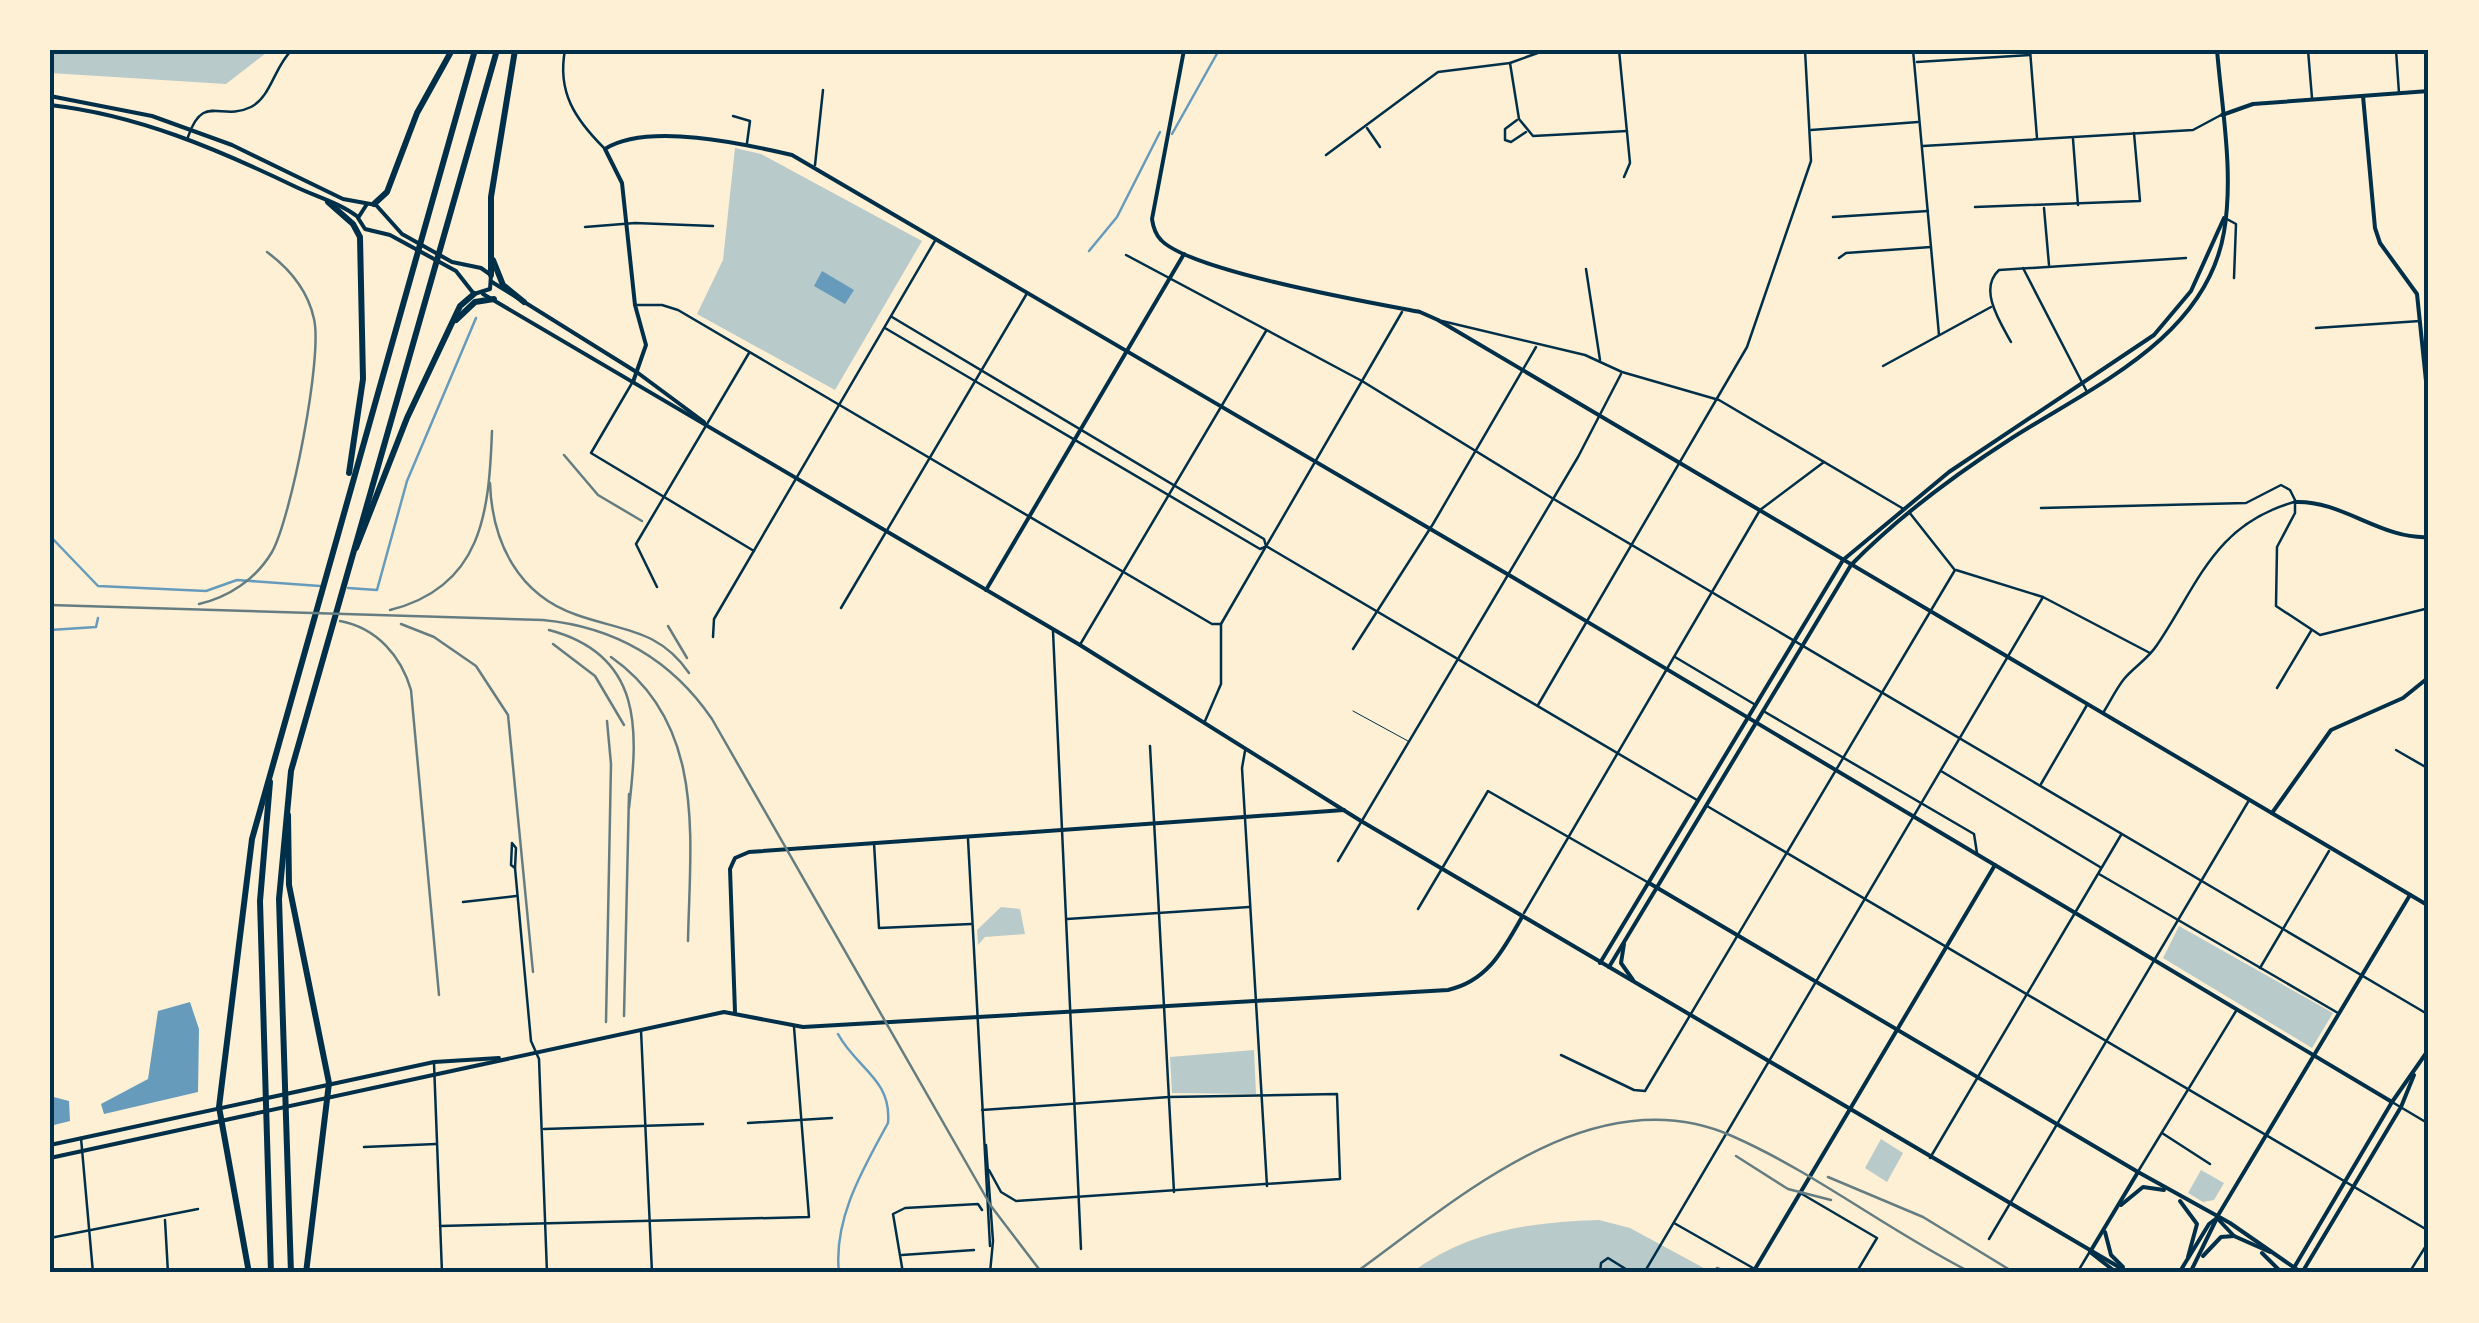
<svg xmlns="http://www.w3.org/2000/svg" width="2479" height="1323" viewBox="0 0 2479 1323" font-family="Lato,sans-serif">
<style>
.green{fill:#b9caca}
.water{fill:#669bbc}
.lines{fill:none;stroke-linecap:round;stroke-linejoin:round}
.stream{stroke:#669bbc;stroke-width:2.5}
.service{stroke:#003049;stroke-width:1}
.minor{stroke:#003049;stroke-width:2.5}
.tertiary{stroke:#003049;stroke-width:4}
.secondary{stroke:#003049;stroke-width:4}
.motorway{stroke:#003049;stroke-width:6}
.rail{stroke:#657d81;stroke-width:2.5}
.neatline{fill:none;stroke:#003049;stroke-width:4}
</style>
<rect width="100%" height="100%" fill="#fdf0d5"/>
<g class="green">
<polygon points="50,50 270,50 226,84 50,73"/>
<polygon points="735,148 761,154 922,241 835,390 697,314 723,260"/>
<polygon points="1001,907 1020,909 1025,934 985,937 978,945 977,930"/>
<polygon points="2179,926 2333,1013 2312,1048 2163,958"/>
<polygon points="1254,1050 1256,1094 1172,1093 1170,1057"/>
<polygon points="1881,1139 1903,1153 1887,1182 1865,1168"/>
<polygon points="2201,1170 2224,1183 2214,1200 2203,1202 2188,1193"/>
<path d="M 1599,1220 L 1630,1228 L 1713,1273 L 1411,1273 C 1467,1231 1530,1222 1599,1220 Z"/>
</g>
<g class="water">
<polygon points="822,271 854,290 845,304 814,286"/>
<polygon points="190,1002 199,1029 198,1092 104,1114 101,1104 148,1079 158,1011"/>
<polygon points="50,1096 69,1101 70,1121 50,1126"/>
</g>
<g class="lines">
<g class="stream">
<polyline points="1172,134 1219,50"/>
<polyline points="1089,251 1117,217 1160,132"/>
<polyline points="50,536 98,586 206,591 237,580 320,586"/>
<polyline points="348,588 377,590 407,481 476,318"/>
<polyline points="50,630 96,627 98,618"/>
<path d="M 838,1034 C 856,1068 892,1079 888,1123 C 863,1169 833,1219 839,1273"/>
</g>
<polyline class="service" points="1353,711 1408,741"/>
<g class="minor">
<path d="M 565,50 C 557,92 575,119 604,148"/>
<polyline points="1619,50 1630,163 1624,177"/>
<polyline points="1913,50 1939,335"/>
<polyline points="2030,50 2037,138"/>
<polyline points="2308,50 2312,98"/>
<polyline points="2396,50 2399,93"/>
<polyline points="1917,62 2030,55"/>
<polyline points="1510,63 1519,119 1533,136 1627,131"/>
<polyline points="733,116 750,121 747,143"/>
<polyline points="1517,120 1505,129 1505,140 1511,142 1526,132"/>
<polyline points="1367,128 1380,147"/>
<polyline points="1811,130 1918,122"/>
<path d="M 188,137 C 203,92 221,122 251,107 C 271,97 275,65 292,50"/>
<polyline points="2073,139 2078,205"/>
<polyline points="1923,146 2193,130 2221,115"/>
<polyline points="1326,155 1438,72 1510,63 1546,50"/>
<polyline points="815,165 823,90"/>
<polyline points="1975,207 2140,201 2134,133"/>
<polyline points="2044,208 2049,265"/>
<polyline points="1833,217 1928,211"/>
<polyline points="2225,218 2236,224 2234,278"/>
<polyline points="585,227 635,223 713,226"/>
<polyline points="1126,255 1362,381 1552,498 2429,1015"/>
<polyline points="1839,258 1846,253 1931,247"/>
<polyline points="2023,268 2086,390"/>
<polyline points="1586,269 1600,360"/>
<polyline points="635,305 662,305 678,310 1212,624 1221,624"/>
<polyline points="892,317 1264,539 1266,546 1697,800"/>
<polyline points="1442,321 1585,355 1622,372 1719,400 1902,508"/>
<polyline points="885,328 1260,549 1265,547"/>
<polyline points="2316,328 2420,321"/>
<path d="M 2011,342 C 2000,322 1978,289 1999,270 L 2186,258"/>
<polyline points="1883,366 1991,307"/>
<polyline points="632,383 591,453 754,551"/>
<polyline points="2295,503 2295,513 2277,547 2276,606 2320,635 2429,608"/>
<polyline points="2041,508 2246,503 2281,485 2290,490 2295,500"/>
<polyline points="1909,512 1954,569"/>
<polyline points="1956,570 2043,597 2150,653"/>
<polyline points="657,587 636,544 749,353"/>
<polyline points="841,608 1026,295"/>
<polyline points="1053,631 1081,1249"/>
<polyline points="713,637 714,619 936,239"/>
<polyline points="1081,643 1266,331"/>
<polyline points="1353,649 1433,524 1536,347"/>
<polyline points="1675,657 1754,704"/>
<polyline points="2277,688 2311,631"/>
<polyline points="1538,705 1747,347 1811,161 1805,50"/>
<polyline points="1765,712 1974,834 1977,853"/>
<path d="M 2103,713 C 2110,702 2116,689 2124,679 C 2134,667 2148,659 2157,645 C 2199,583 2214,525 2294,502"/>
<polyline points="1205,721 1221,684 1221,624 1402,312"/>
<polyline points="1150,746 1174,1192"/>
<polyline points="2396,750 2429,769"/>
<polyline points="1245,751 1242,768 1267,1186"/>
<polyline points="1941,771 2100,867"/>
<polyline points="2041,784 2087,705"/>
<polyline points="1707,806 2429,1231"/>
<polyline points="968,839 990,1246"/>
<polygon points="512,843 516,848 515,868 511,865"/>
<polyline points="874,843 879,928 971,924"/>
<polyline points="1338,861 1578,457 1621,374"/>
<polyline points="515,868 531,1041 539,1059 547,1273"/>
<polyline points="2099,874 2338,1013"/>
<polyline points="463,902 516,896"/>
<polyline points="1418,909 1488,791 1649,883"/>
<polyline points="1524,913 1760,510 1824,462"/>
<polyline points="1067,919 1249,907"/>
<polyline points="2260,968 2329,851"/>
<polyline points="641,1030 652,1273"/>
<polyline points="1561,1055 1634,1090 1645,1091 1955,570"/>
<polyline points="434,1063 442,1273"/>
<polyline points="2392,1102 2429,1124"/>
<polyline points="982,1110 1169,1097 1337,1094 1340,1179 1016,1201 1001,1192 989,1170"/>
<polyline points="748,1123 832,1118"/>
<polyline points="544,1129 703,1124"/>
<polyline points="2162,1133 2210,1164"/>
<polyline points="81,1138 93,1273"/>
<polyline points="986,1145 993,1241 990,1273"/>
<polyline points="364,1147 436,1144"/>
<polyline points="1930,1158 2121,835"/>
<polyline points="2139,1170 2236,1011"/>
<polyline points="1802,1194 1877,1238 1856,1273"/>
<polyline points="165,1220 168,1273"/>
<polyline points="1674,1223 1753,1268"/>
<polyline points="440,1226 809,1217 794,1027"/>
<polyline points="50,1238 198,1209"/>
<polyline points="1989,1239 2248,802"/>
<polyline points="902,1255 974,1250"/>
<polyline points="903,1273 893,1214 905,1208 978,1204 982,1210"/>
<polyline points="1600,1273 1601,1263 1608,1258 1629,1271 1642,1273"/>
<polyline points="1644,1273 2043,597"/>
<polyline points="2077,1273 2089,1253"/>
<polyline points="2409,1273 2429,1241"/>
</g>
<g class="tertiary">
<path d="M 1184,50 L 1152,219 C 1153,226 1155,234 1161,240 C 1190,271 1372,303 1420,312 L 1438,320 L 2429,906"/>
<polyline points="2363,96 2375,228 2380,243 2417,294 2429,410"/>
<polyline points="2222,115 2253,104 2429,91"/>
<path d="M 633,382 L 646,345 L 635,305 L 622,183 L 605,149 C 647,122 745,144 792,155 L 1514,578 L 2392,1102"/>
<path d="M 2295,502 C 2342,500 2382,540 2429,537"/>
<polyline points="986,590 1184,254"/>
<polyline points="2272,813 2331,730 2403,698 2429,677"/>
<polyline points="1649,883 2138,1172"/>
<polyline points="735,1012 730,869 735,858 749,852 1344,810"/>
<polyline points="50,1145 434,1062 499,1058"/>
<path d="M 50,1158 L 724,1012 L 803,1027 L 1448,990 C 1488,981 1503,950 1522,917"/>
<polyline points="2217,1217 2410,895"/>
<polyline points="2295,1266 2392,1102 2429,1049"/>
<polyline points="1755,1269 1995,865"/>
<polyline points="2307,1273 2303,1271 2401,1107 2414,1075"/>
</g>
<g class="secondary">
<polyline points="50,96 152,116 232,145 343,199 376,205 402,234 452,262 481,268 491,275 490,289 474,294 456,271 390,235 365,229 358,218 367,204"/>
<path d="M 50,105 C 138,115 217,149 296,187 C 317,197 340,203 358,217"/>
<polyline points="492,282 638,373 704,422"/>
<polyline points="483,294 1080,645 1361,821 2129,1273"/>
<polyline points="1624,944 1621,963 1633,980"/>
<polyline points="1600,963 1843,560 1949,472 2154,335 2191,291 2224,218"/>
<path d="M 1609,967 L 1851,565 C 1898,517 1956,474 2012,438 C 2093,386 2206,338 2224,232 C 2234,174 2222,109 2217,50"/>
<polyline points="2180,1201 2197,1224 2188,1257"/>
<polyline points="2121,1205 2143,1187 2164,1190"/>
<polyline points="2217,1218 2234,1236 2270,1252"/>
<polyline points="2105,1232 2111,1255 2123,1267"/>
<polyline points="2090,1252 2138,1172 2230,1223 2302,1273"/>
<polyline points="2090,1252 2117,1273"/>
<polyline points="2262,1253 2282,1273"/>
<polyline points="2203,1256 2221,1237 2234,1236"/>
<polyline points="2179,1273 2209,1224 2217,1218"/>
<polyline points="2190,1273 2217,1218"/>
</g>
<g class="motorway">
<polyline points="328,202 353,224 360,237 363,379 349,473"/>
<polyline points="374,204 387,192 417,113 452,50"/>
<polyline points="493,260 503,285 524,302"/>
<polyline points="491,275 491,197 515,50"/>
<polyline points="456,320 475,302 494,299"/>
<polyline points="356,548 407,418 460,306 474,294"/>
<polyline points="270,782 260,901 271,1273"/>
<polyline points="288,815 289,885 329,1083 306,1273"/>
<polyline points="249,1273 219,1107 252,839 475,50"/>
<polyline points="291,1273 279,899 291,771 497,50"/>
</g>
<g class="rail">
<polyline points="564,455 598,495 642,521"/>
<path d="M 490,483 C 492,542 518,595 577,615 C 622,631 659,629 689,673"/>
<path d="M 199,604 C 229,597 256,579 272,552 C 291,518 323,357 314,319 C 308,291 290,269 267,252"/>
<path d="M 50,605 L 543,620 C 615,627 671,659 712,719 L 991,1206 L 1042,1273"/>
<path d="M 390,610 C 483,587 489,511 492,431"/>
<path d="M 340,621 C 377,628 401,656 411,690 L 439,995"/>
<polyline points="401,624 434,637 476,666 508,715 533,972"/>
<polyline points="668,626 687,658"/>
<path d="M 549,630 C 644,655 638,731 629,808"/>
<polyline points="553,644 595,676 624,725"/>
<path d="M 611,657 C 707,724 690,839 688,941"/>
<polyline points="624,1016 629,794"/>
<polyline points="606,1022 611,764 607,721"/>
<polyline points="1736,1156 1788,1189 1831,1200"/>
<polyline points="1828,1177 1923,1217 2015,1273"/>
<polyline points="1717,1268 1730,1273"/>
<path d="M 1355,1273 C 1458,1199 1594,1075 1732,1136 C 1816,1173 1890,1232 1972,1273"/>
</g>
</g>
<rect width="2479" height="1323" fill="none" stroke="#fdf0d5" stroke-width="105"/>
<rect x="52" y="52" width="2374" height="1218" class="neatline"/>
</svg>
